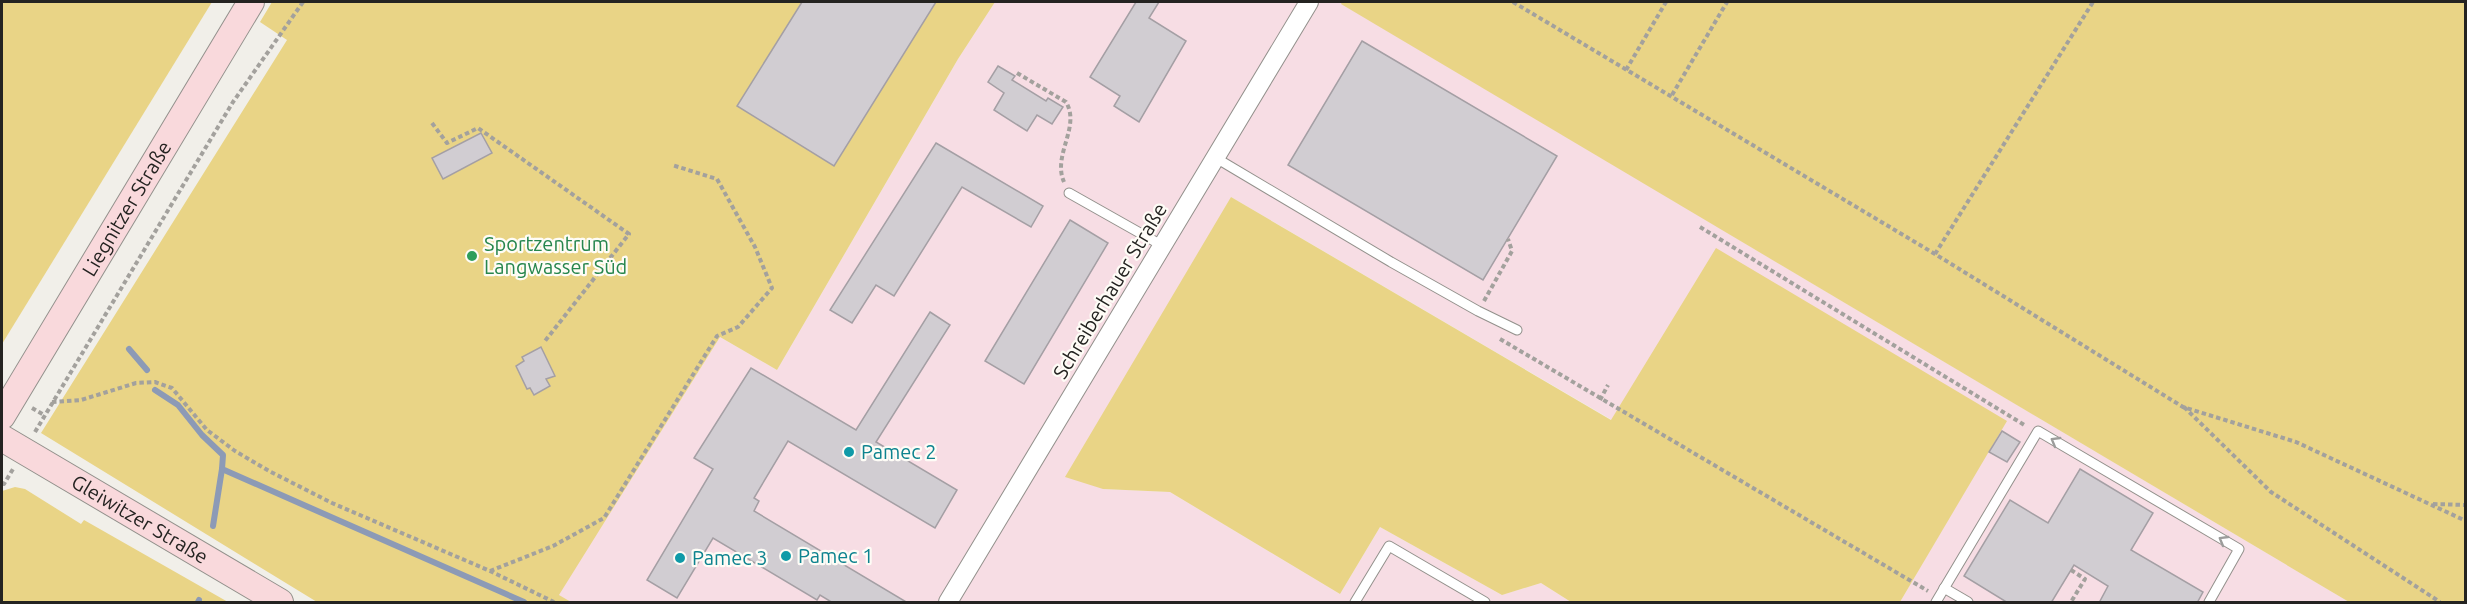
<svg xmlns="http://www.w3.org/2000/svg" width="2467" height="604" viewBox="0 0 2467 604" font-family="Ubuntu,sans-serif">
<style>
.industrial{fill:#f7dde4}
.green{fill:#e9d486}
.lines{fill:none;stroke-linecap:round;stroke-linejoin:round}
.stream{stroke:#8c9ab6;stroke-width:6}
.building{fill:#d1cdd2;stroke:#a49fa4;stroke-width:1.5}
.service-casing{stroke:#93918c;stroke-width:11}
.minor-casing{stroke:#93918c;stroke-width:20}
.secondary-casing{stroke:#93918c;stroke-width:28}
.path{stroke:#a3a19d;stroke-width:4;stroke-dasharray:4.5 3;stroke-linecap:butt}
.service{stroke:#fff;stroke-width:9}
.minor{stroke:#fff;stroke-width:18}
.secondary{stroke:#f9d9dc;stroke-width:26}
.oneway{stroke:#9c9c9b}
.leisure-dot{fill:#2e9e5b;stroke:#fefcf6;stroke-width:2}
.culture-dot{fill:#0f9aa8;stroke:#fefcf6;stroke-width:2}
.labels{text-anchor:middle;stroke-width:4.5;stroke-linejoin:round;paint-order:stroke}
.street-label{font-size:20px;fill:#242321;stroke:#fefcf6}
.leisure-label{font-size:20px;fill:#27864d;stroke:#fefcf6;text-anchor:start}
.culture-label{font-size:20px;fill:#0d838f;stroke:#fefcf6;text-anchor:start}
</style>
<rect width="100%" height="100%" fill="#f1efe9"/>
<polygon class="industrial" points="995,2 1342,2 1342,4 2349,602 1900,602 2006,421 1612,420 1231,197 1103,489 1170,492 1340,594 1380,527 1502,595 1541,583 1571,602 571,602 558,596 720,337 777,370 958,59"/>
<g class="green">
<polygon points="2,2 212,2 2,344"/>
<polygon points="272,2 995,2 958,59 777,370 720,337 559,595 571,602 317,602 41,433 287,40 260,22"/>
<polygon points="1342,2 2465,2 2465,602 2349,602 1341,4"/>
<polygon points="1231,197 1611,420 1716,248 2007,421 1900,602 1571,602 1541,583 1502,595 1380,527 1340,594 1170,492 1103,489 1065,477"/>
<polygon points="15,487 25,489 81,524 84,520 228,602 2,602 2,491"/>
</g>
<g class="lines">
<g class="stream">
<polyline points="129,349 147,370"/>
<polyline points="155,390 178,405 202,435 223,455 222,469 524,602"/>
<polyline points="213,526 222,469"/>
<polyline points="198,602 199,600"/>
</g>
</g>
<g class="building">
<polygon points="802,2 936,2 834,166 737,106"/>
<polygon points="1136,2 1159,2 1149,18 1186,41 1139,122 1114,106 1120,96 1090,77"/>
<polygon points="1362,41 1557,156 1483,280 1288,165"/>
<polygon points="998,66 1015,76 1012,80 1046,101 1048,98 1063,107 1052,124 1037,115 1027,131 994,110 1004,93 988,82"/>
<polygon points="481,133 492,153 443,179 432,158"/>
<polygon points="936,143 1043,206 1031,227 962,187 894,296 876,285 852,323 830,310"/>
<polygon points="1070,220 1108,243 1024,384 985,361"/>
<polygon points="930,312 950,325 876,442 957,490 935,528 788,441 754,498 759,501 754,511 908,603 833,603 820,595 817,600 713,538 677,598 647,580 713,469 694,458 751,368 856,430"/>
<polygon points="541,347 555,376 546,379 550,386 534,395 530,388 527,389 516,366 524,361 522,357"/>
<polygon points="2002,431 2020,442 2007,462 1989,452"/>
<polygon points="2080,469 2153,513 2131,550 2203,592 2197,603 2099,603 2108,586 2074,565 2051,603 2008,603 1964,576 2010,500 2048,523"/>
</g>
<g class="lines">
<defs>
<g id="service">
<polyline points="1216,158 1391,262 1478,311 1517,330"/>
<polyline points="1069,193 1163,246"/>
<polyline points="1944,588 1968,602"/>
<polyline points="1355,602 1389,546 1485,602"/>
<polyline points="1936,602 2038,431 2239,549 2209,602"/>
</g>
<polyline id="minor" points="948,602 1309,2"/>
<g id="secondary">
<path id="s1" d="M 2,416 L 251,2"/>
<path id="s2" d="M 2,438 L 280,602"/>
</g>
</defs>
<use href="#service" class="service-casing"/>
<use href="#minor" class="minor-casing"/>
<use href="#secondary" class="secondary-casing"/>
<g class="path">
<polyline points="1513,2 1935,254 2183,407 2296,442 2466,521"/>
<polyline points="1626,70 1666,2"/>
<path d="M 1017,73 L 1066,102 C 1081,127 1052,155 1064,182"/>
<polyline points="1672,95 1727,2"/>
<polyline points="432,123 447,143 478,128 629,234 545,341"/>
<polyline points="1700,227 2026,426"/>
<polyline points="1935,254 2093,2"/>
<polyline points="1484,301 1512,251 1508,239"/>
<polyline points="1500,339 1928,591"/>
<polyline points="1600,400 1608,385"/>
<polyline points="52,402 81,400 136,383 155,382 172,388 207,430 235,451 269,471 332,503 490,571 554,602"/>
<polyline points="2184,407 2271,492 2440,602"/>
<polyline points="32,408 44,415"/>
<polyline points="35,432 233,102 303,2"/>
<polyline points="2,483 4,484 13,469"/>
<polyline points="2433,504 2466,505"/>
<polyline points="2071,570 2085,579 2071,602"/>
<polyline points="490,571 553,546 604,518 717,336 738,327 772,288 755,247 717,179 672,165"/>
</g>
<use href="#service" class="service"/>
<use href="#minor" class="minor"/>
<use href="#secondary" class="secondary"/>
</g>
<defs><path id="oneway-chevron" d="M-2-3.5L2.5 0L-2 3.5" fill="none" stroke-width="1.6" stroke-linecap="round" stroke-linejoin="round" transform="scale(1.5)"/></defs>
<g class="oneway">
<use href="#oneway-chevron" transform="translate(2055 441) rotate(-150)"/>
<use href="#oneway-chevron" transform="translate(2223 540) rotate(-150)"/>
</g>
<circle class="leisure-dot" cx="472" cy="256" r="6"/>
<g class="culture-dot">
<circle cx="849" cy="452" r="6"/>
<circle cx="786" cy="556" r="6"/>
<circle cx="680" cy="558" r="6"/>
</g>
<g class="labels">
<g class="street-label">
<text dy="7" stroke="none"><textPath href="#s1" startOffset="242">Liegnitzer Straße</textPath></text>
<text transform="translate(1110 291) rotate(-59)" y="7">Schreiberhauer Straße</text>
<text dy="7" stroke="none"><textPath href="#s2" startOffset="160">Gleiwitzer Straße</textPath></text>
</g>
<g class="leisure-label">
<text x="484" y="251">Sportzentrum<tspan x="484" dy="23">Langwasser Süd</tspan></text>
</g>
<g class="culture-label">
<text x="861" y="459">Pamec 2</text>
<text x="798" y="563">Pamec 1</text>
<text x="692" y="565">Pamec 3</text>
</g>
</g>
<rect width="2467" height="604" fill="none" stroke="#242321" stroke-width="6"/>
</svg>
